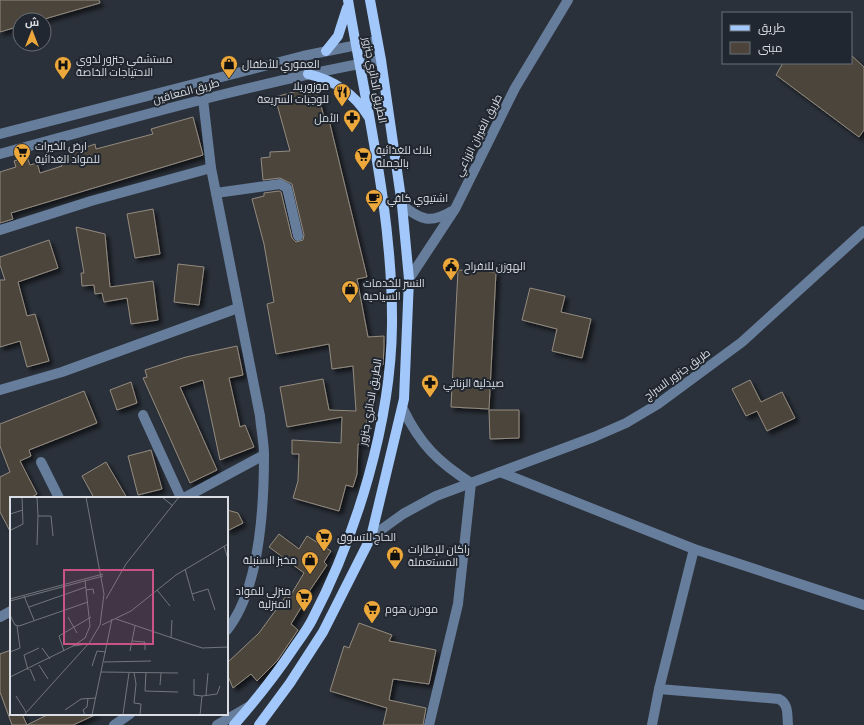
<svg xmlns="http://www.w3.org/2000/svg" width="864" height="725" viewBox="0 0 864 725" font-family="Commissioner,Cairo,sans-serif">
<style>
.building{fill:#4c443b;stroke:#938b80;filter:url(#shadow)}
.lines{fill:none;stroke-linecap:round;stroke-linejoin:round}
.minor{stroke:#667d9c;stroke-width:10}
.major{stroke:#a2c8fb;stroke-width:10}
.labels{text-anchor:middle;stroke-width:4;stroke-linejoin:round;paint-order:stroke}
.poi-label{font-size:11px;fill:#dadee4;stroke:#212730;text-anchor:start}
.street-label{font-size:11px;fill:#dadee4;stroke:#212730}
.inset-road{fill:none;stroke:#71767e;stroke-width:1}
.view{fill:#c95384;fill-opacity:0.15;stroke:#c95384;stroke-width:2}
.inset-edge{fill:none;stroke:#dadee4;stroke-width:2}
</style>
<defs>
<filter id="shadow"><feDropShadow dx="3.5" dy="3.5" stdDeviation="2" flood-color="#0009"/></filter>
</defs>
<rect width="100%" height="100%" fill="#2b313a"/>
<g class="building">
<polygon points="0,0 99,0 100,3 41,20 20,20 20,26 0,32"/>
<polygon points="851,55 864,67 864,130 859,137 776,75 783,63 851,63"/>
<polygon points="316,86 325,121 329,120 367,277 357,279 368,337 384,336 384,347 383,365 374,366 376,391 368,392 366,444 358,444 357,474 353,487 346,485 339,511 293,498 298,481 299,454 292,454 292,440 341,443 342,417 287,427 280,387 323,379 329,410 356,411 353,366 332,369 329,344 276,354 267,304 274,302 264,244 252,199 264,196 264,193 279,191 281,192 292,238 296,242 303,240 304,235 292,184 280,178 263,180 261,158 270,157 270,152 290,151 275,97"/>
<polygon points="193,117 203,155 11,213 13,219 0,223 0,172 16,167 14,161 27,157 30,165 37,163 40,173 62,166 59,157 95,144 96,149 153,134 151,129"/>
<polygon points="153,209 160,254 135,258 127,214"/>
<polygon points="76,227 105,234 110,287 153,281 158,320 131,324 127,298 104,302 102,293 95,294 94,285 82,286 81,273 84,273"/>
<polygon points="49,240 58,268 18,282 27,316 35,314 49,361 27,367 20,341 0,347 0,280 5,280 0,265 0,257"/>
<polygon points="178,264 204,267 199,305 174,302"/>
<polygon points="458,270 496,272 489,409 451,407"/>
<polygon points="530,288 565,296 561,312 591,319 582,358 552,351 557,329 522,320"/>
<polygon points="237,346 243,375 229,378 240,427 245,425 254,447 220,460 203,380 180,387 217,470 190,483 143,378 147,377 145,370 186,357"/>
<polygon points="750,380 761,402 782,392 795,418 767,431 757,411 746,416 732,389"/>
<polygon points="131,382 137,403 117,410 110,390"/>
<polygon points="84,391 97,423 29,450 31,456 20,461 37,494 30,498 11,498 11,533 0,512 0,477 10,472 0,446 0,424"/>
<polygon points="489,410 519,410 519,438 490,439"/>
<polygon points="151,450 162,489 138,495 128,456"/>
<polygon points="106,462 127,498 94,498 82,476"/>
<polygon points="227,510 238,513 243,523 227,531"/>
<polygon points="279,534 299,549 307,536 331,551 324,562 327,565 300,605 302,606 291,624 298,630 277,661 257,681 251,674 233,688 227,674 227,663 259,633 286,596 289,598 304,573 269,547"/>
<polygon points="359,623 392,635 389,641 436,650 429,684 393,679 389,700 426,708 423,725 383,725 387,708 330,691 344,646 349,648"/>
<polygon points="11,650 11,714 22,714 27,725 12,725 0,692 0,654"/>
<polygon points="49,714 97,714 73,725 27,725"/>
</g>
<g class="lines">
<g class="minor">
<path d="M 203,99 L 211,168 L 260,416 C 261,429 264,442 264,455 C 264,507 260,589 227,630"/>
<polyline points="0,134 303,56 377,41"/>
<path d="M 0,154 C 126,120 252,83 381,60"/>
<polyline points="216,193 280,184 287,188 298,236"/>
<path d="M 402,205 C 421,220 430,224 452,211"/>
<polyline points="0,230 91,201 211,168"/>
<polyline points="409,279 455,209 515,88 568,0"/>
<polyline points="0,390 62,372 238,308"/>
<path d="M 403,409 C 420,444 438,462 471,483"/>
<polyline points="143,415 181,498"/>
<polyline points="41,462 59,498"/>
<polyline points="500,472 694,549 864,605"/>
<polyline points="184,498 264,455"/>
<polyline points="371,537 403,514 436,496 594,437 626,423 658,404 742,342 864,231"/>
<polyline points="0,617 11,611"/>
<path d="M 659,689 L 779,699 C 789,704 787,715 788,725"/>
<polyline points="114,725 130,714"/>
<polyline points="217,725 248,707"/>
<polyline points="429,725 458,604 471,483"/>
<polyline points="652,725 659,689 694,549"/>
</g>
<g class="major">
<polyline points="326,51 338,36 347,8"/>
<path d="M 308,74 C 333,80 354,93 368,116"/>
<path d="M 234,725 C 255,701 275,676 293,649 C 299,640 307,630 312,620 C 357,534 391,422 392,325 C 393,215 366,107 348,0"/>
<polyline points="259,725 290,683 323,632 371,537 404,399 409,279 402,205 381,60 370,0"/>
</g>
</g>
<defs>
<symbol id="shop-pin" viewBox="-11 -11 22 30"><path d="M0 17L-7.5 6A9.5 9.5 0 1 1 7.5 6Z" fill="#eda83b" stroke="#212730"/><path d="M-5-2.5h2.3a2.7 3.5 0 0 1 5.4 0H5L5.5 6h-11ZM-1.5-2.5h3a1.5 2.3 0 0 0-3 0Z" fill="#111"/></symbol>
<symbol id="hospital-pin" viewBox="-11 -11 22 30"><path d="M0 17L-7.5 6A9.5 9.5 0 1 1 7.5 6Z" fill="#eda83b" stroke="#212730"/><path d="M-5-5h3v3.5h4V-5h3V5h-3V1.5h-4V5h-3Z" fill="#111"/></symbol>
<symbol id="restaurant-pin" viewBox="-11 -11 22 30"><path d="M0 17L-7.5 6A9.5 9.5 0 1 1 7.5 6Z" fill="#eda83b" stroke="#212730"/><path d="M-5-6h1v4h1v-4h1v4h1v-4h1v5L-1.5 .5V6h-2V.5L-5-1ZM5-6V6H3V1.5H1.5Q1.5-4 5-6Z" fill="#111"/></symbol>
<symbol id="pharmacy-pin" viewBox="-11 -11 22 30"><path d="M0 17L-7.5 6A9.5 9.5 0 1 1 7.5 6Z" fill="#eda83b" stroke="#212730"/><path d="M-2-6h4v4h4v4h-4v4h-4v-4h-4v-4h4Z" fill="#111"/></symbol>
<symbol id="supermarket-pin" viewBox="-11 -11 22 30"><path d="M0 17L-7.5 6A9.5 9.5 0 1 1 7.5 6Z" fill="#eda83b" stroke="#212730"/><path d="M-6-5.5h2.5l.6 2H6L4.5 2H-2.5L-4.4-4H-6ZM-1.5 3.2a1.3 1.3 0 1 0 .1 0ZM3 3.2a1.3 1.3 0 1 0 .1 0Z" fill="#111"/></symbol>
<symbol id="cafe-pin" viewBox="-11 -11 22 30"><path d="M0 17L-7.5 6A9.5 9.5 0 1 1 7.5 6Z" fill="#eda83b" stroke="#212730"/><path d="M-5.5-4.5H6V0H3Q3 3.5 0 3.5H-2.5Q-5.5 3.5-5.5 0ZM3-3.2v2h1.7v-2ZM-6 4.5H4V6H-6Z" fill="#111"/></symbol>
<symbol id="civic-pin" viewBox="-11 -11 22 30"><path d="M0 17L-7.5 6A9.5 9.5 0 1 1 7.5 6Z" fill="#eda83b" stroke="#212730"/><path d="M-.6-6.5H3V-4.5H.6V-3L4-1V1h2V6H-6V1h2V-1L-.6-3ZM-1.2 2.5V6h2.4V2.5Z" fill="#111"/></symbol>
</defs>
<g fill-rule="evenodd">
<use href="#shop-pin" x="219" y="54" width="20" height="27"/>
<use href="#hospital-pin" x="53" y="55" width="20" height="27"/>
<use href="#restaurant-pin" x="332" y="82" width="20" height="27"/>
<use href="#pharmacy-pin" x="342" y="108" width="20" height="27"/>
<use href="#supermarket-pin" x="12" y="142" width="20" height="27"/>
<use href="#supermarket-pin" x="353" y="146" width="20" height="27"/>
<use href="#cafe-pin" x="364" y="188" width="20" height="27"/>
<use href="#civic-pin" x="441" y="256" width="20" height="27"/>
<use href="#shop-pin" x="340" y="279" width="20" height="27"/>
<use href="#pharmacy-pin" x="420" y="373" width="20" height="27"/>
<use href="#supermarket-pin" x="314" y="527" width="20" height="27"/>
<use href="#shop-pin" x="385" y="545" width="20" height="27"/>
<use href="#shop-pin" x="300" y="550" width="20" height="27"/>
<use href="#supermarket-pin" x="294" y="587" width="20" height="27"/>
<use href="#supermarket-pin" x="362" y="599" width="20" height="27"/>
</g>
<g class="labels">
<g class="poi-label">
<text x="76" y="63">مستشفي جنزور لذوي<tspan x="76" dy="13">الاحتياجات الخاصة</tspan></text>
<text x="242" y="68">العموري للأطفال</text>
<text x="329" y="90" text-anchor="end">موزوريلا<tspan x="329" dy="13">للوجبات السريعة</tspan></text>
<text x="339" y="122" text-anchor="end">الأمل</text>
<text x="35" y="150">ارض الخيرات<tspan x="35" dy="13">للمواد الغذائية</tspan></text>
<text x="376" y="154">بلاك للغذائية<tspan x="376" dy="13">بالجملة</tspan></text>
<text x="387" y="202">اشتيوي كافي</text>
<text x="464" y="270">الهوزن للافراح</text>
<text x="363" y="287">النسر للخدمات<tspan x="363" dy="13">السياحية</tspan></text>
<text x="443" y="387">صيدلية الزناتي</text>
<text x="337" y="541">الحاج للتسوق</text>
<text x="408" y="553">راكان للإطارات<tspan x="408" dy="13">المستعملة</tspan></text>
<text x="297" y="564" text-anchor="end">مخبز السنبلة</text>
<text x="291" y="595" text-anchor="end">منزلي للمواد<tspan x="291" dy="13">المنزلية</tspan></text>
<text x="385" y="613">مودرن هوم</text>
</g>
<g class="street-label">
<text transform="translate(375 80) rotate(79)" y="4">الطريق الدائري جنزور</text>
<text transform="translate(186 91) rotate(-15)" y="4">طريق المعاقين</text>
<text transform="translate(478 135) rotate(-63)" y="4">طريق الغيران الزراعي</text>
<text transform="translate(677 374) rotate(-36)" y="4">طريق جنزور السراج</text>
<text transform="translate(370 402) rotate(-80)" y="4">الطريق الدائري جنزور</text>
</g>
</g>
<g transform="translate(10 497)">
<rect width="218" height="218" fill="#2b313a"/>
<path class="inset-road" d="M 27,0 L 28,19 L 41,19 L 43,39M 152,0 L 163,9M 0,17 L 13,13M 1,33 L 13,27 L 12,0M 27,48 L 28,19M 214,49 L 218,62M 175,72 L 184,104M 76,93 L 83,92 L 84,97M 147,93 L 160,109M 182,97 L 198,92 L 205,113M 14,99 L 24,123M 0,102 L 93,77M 96,102 L 116,67 L 169,0M 0,104 L 93,79M 19,110 L 76,90M 0,118 L 5,128 L 9,129 L 78,105M 58,120 L 67,136M 106,122 L 192,151 L 218,150M 92,128 L 121,114 L 166,78 L 218,47M 161,141 L 162,123M 122,144 L 135,145 L 135,153M 63,149 L 75,141 L 80,129 L 75,83M 32,151 L 40,162M 54,154 L 49,139 L 81,120M 120,154 L 125,129M 0,155 L 10,151 L 7,129M 94,165 L 141,164M 29,168 L 38,182M 82,169 L 87,154 L 96,155M 20,172 L 25,184M 18,173 L 14,158 L 29,151M 91,175 L 168,176M 124,175 L 126,187 L 124,206 L 131,207 L 130,218M 136,175 L 135,194 L 168,195M 0,180 L 63,149 L 77,147M 184,182 L 184,198 L 192,199 L 190,218M 150,188 L 151,176M 196,198 L 198,176M 6,199 L 16,215M 192,199 L 207,197 L 210,189M 55,213 L 71,202 L 86,201M 113,217 L 119,176M 14,218 L 80,145 L 90,128 L 94,97 L 76,0M 75,218 L 73,213 L 77,210 L 78,201M 82,218 L 102,122"/>
<path class="view" d="M 54,73 L 143,73 L 143,147 L 54,147 Z"/>
<rect width="218" height="218" class="inset-edge"/>
</g>
<rect x="722" y="12" width="130" height="52" fill="#212730" stroke="#6b7078"/>
<rect x="730" y="25" width="20" height="6" fill="#a2c8fb" stroke="#6b7078"/>
<text x="758" y="32" font-size="12" fill="#dadee4">طريق</text>
<rect x="730" y="42" width="20" height="12" fill="#4c443b" stroke="#6b7078"/>
<text x="758" y="52" font-size="12" fill="#dadee4">مبنى</text>
<g transform="translate(32 32)"><circle r="19" fill="#212730" stroke="#6b7078"/>
<path d="M0-3L7 15L0 10L-7 15Z" fill="#eda83b"/>
<text y="-6" font-size="11" font-weight="bold" text-anchor="middle" fill="#dadee4">ش</text>
</g>
</svg>
